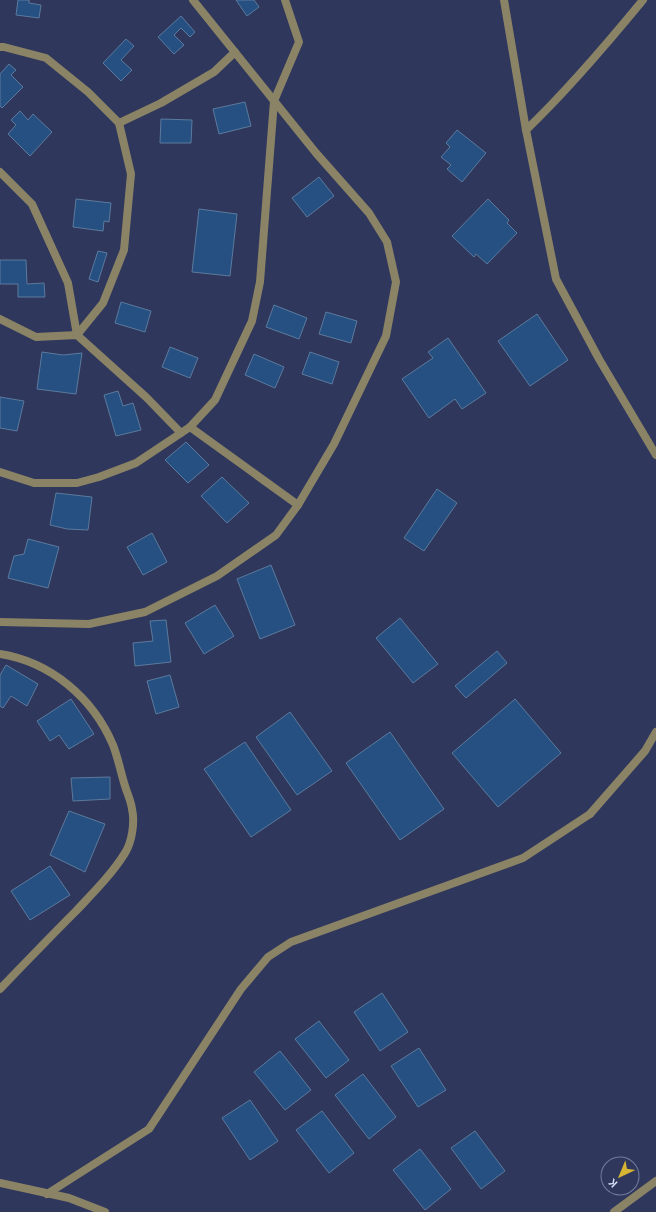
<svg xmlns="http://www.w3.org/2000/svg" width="656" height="1212" viewBox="0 0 656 1212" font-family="Cabin,sans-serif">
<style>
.building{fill:#265081;stroke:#5c7a9d}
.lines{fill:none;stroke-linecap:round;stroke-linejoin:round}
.service{stroke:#8b8366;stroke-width:8}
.minor{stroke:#8b8366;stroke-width:8}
.tertiary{stroke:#8b8366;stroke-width:8}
</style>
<rect width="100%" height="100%" fill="#2f375c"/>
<g class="building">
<polygon points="18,0 29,0 29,3 41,5 39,18 16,15"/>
<polygon points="236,0 254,0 259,7 247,16"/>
<polygon points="181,16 195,32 190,37 181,28 174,35 184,45 174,54 158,37"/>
<polygon points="126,39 134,46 121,60 132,70 121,81 103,63"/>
<polygon points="9,64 16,70 11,75 23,87 2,108 0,106 0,74"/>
<polygon points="245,102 251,126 219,134 213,109"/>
<polygon points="20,111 28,120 33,114 52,132 30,156 8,134 16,125 11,120"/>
<polygon points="161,119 192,120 191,143 160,143"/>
<polygon points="457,130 486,153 462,182 447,169 451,165 441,157 450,147 446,143"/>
<polygon points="319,177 334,196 307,217 292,198"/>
<polygon points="76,199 111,203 109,222 104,221 103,231 73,227"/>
<polygon points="488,199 509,220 507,223 517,233 487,264 476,254 474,257 452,236"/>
<polygon points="199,209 237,214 230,276 192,272"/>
<polygon points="98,251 107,253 98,282 89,279"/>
<polygon points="0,260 26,260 27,284 44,283 45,297 18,297 18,284 0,284"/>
<polygon points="121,302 151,311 145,332 115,323"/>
<polygon points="274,305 307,318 299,339 266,327"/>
<polygon points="326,312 357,321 351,343 319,334"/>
<polygon points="537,314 568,360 530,386 498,341"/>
<polygon points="448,338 486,393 462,409 455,399 429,418 402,379 433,358 428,352"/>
<polygon points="170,347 198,358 190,378 162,367"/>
<polygon points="42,352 63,355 82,353 76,394 37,389"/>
<polygon points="310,352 339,362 332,384 302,374"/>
<polygon points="254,354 284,367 275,388 245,375"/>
<polygon points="118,391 123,406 133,403 141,430 116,436 104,395"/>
<polygon points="0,397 24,401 17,431 0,428"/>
<polygon points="186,442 209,465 188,483 165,460"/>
<polygon points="222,477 249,503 227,523 201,496"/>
<polygon points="437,489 457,503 424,551 404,538"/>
<polygon points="56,493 92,497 88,530 67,529 50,525"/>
<polygon points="152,533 167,562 143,575 127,547"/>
<polygon points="28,539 59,547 48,588 8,578 14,556 24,554"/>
<polygon points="271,565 295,625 260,639 237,579"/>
<polygon points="215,605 234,636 204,654 185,623"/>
<polygon points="400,618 438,664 413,683 376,638"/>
<polygon points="166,620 171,662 135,666 133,643 153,641 150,621"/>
<polygon points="497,651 507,663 466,698 455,686"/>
<polygon points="6,665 38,684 27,706 11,696 3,708 0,706 0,675"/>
<polygon points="170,675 179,707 156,714 147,681"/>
<polygon points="71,699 94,734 69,749 59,735 50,741 37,721"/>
<polygon points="515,699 561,753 498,807 452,753"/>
<polygon points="290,712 332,771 297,795 256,737"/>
<polygon points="390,732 444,809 400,840 346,763"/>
<polygon points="245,742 291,810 251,837 204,769"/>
<polygon points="110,777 110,799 73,801 71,778"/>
<polygon points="69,811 105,824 85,872 50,855"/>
<polygon points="50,866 70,895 30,920 11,891"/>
<polygon points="382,993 408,1032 380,1051 354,1012"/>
<polygon points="319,1021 349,1060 326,1078 295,1039"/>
<polygon points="419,1048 446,1090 418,1107 391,1066"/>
<polygon points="280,1051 311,1090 285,1110 254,1072"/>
<polygon points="363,1074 396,1117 369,1139 335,1095"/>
<polygon points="250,1100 278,1141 250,1160 222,1118"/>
<polygon points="322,1111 354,1153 329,1173 296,1130"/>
<polygon points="475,1131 505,1171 481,1189 451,1148"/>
<polygon points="420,1149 451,1189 425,1210 393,1170"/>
</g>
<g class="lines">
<path class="service" d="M 0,654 C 51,662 93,698 113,745 C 118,758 121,773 125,786 C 127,793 131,801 132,809 C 135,822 132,842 125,853 C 112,874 93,893 76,911 C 50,937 25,963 0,989"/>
<g class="minor">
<polyline points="504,0 526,130 556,279 599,359 656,455"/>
<polyline points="0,47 4,47 46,58 88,92 119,123 131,174 124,250 103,303 77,335"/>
<polyline points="119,123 161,103 214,72 235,52"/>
<path d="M 526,130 C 568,90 606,45 643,0"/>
<polyline points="0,172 32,204 68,283 77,335"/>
<polyline points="0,319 36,337 77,335 146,397 181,433"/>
<polyline points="190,427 298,505"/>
<polyline points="0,472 34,483 77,483 99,477 136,463 190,427 215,400 252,321 260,282 274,101 299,42 285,0"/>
<polyline points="0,622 89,624 145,612 217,576 276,535 298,505 334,444 386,336 396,282 387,242 369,213 316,153 193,0"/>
<polyline points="0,1183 69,1198 105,1212"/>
<polyline points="47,1194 149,1129 241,989 268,957 291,942 523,858 590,814"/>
<polyline points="614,1212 656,1181"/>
</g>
<polyline class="tertiary" points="590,814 645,751 656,732"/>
</g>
<g transform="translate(620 1176) rotate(224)"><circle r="19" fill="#2f375c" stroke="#757c9c"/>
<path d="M0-3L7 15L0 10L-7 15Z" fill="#d6b534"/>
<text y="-6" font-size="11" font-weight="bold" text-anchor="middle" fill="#dde3fb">K</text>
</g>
</svg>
